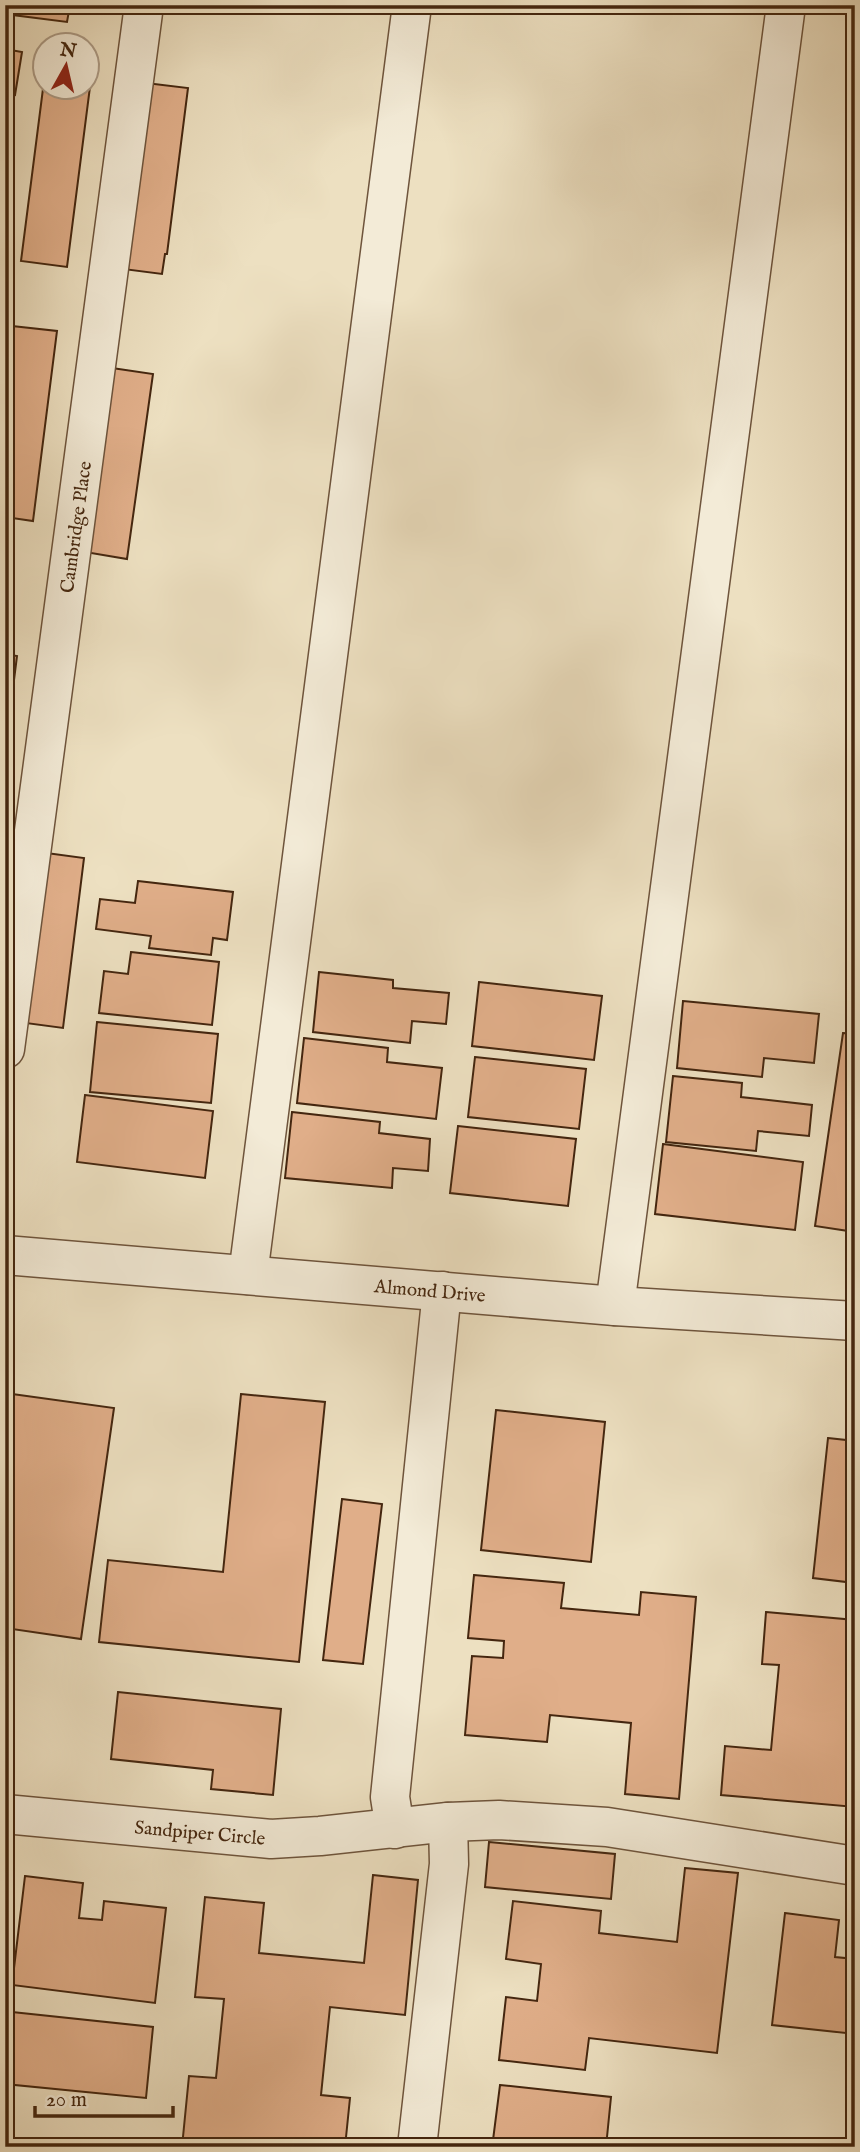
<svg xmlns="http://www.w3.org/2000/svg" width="860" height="2152" viewBox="0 0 860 2152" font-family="'IM FELL English',serif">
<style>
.building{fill:#e0ae89;stroke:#44260f;stroke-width:2}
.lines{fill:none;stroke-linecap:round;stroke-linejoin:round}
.minor-casing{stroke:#6e543c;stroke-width:41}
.minor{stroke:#f3ebd7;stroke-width:38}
.labels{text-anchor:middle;stroke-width:5;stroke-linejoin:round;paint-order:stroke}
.street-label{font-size:19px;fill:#44260f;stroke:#f3ebd7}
</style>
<rect width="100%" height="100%" fill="#ede0c1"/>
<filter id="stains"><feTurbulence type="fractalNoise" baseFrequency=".00286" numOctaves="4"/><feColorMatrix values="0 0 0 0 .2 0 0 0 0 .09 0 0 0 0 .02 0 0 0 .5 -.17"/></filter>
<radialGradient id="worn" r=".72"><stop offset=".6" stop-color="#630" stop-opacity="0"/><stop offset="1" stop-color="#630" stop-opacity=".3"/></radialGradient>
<g class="building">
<polygon points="5,5 70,5 67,22 5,14"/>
<polygon points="5,49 22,52 15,95 5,93"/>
<polygon points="45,73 46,88 88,88 88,79 91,79 67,267 21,261"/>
<polygon points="146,83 188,88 167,254 165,254 162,274 123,269"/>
<polygon points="5,136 12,137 5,181"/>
<polygon points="12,326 57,331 33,521 5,517 5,378"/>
<polygon points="112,368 153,374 127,559 85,552"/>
<polygon points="5,654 17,656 5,752"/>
<polygon points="39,852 84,858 63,1028 18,1022"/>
<polygon points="138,881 233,892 227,940 213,938 211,955 149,948 151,936 96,929 100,899 135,903"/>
<polygon points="131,952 219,962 212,1025 99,1013 104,971 128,974"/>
<polygon points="319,972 393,980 393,988 449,993 446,1024 412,1021 410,1043 313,1032"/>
<polygon points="479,982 602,996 594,1060 472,1046"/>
<polygon points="683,1001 819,1014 814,1063 764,1058 762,1077 677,1068"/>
<polygon points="97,1022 218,1034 211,1103 90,1092"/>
<polygon points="843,1033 855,1034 855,1232 815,1226"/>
<polygon points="304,1038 388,1048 387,1062 442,1068 436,1119 297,1103"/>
<polygon points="475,1057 586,1069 579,1129 468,1117"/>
<polygon points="673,1076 742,1083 741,1097 812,1105 809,1136 758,1131 756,1151 666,1142"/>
<polygon points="85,1095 213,1111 205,1178 77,1162"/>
<polygon points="292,1112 380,1122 379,1133 430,1139 428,1171 393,1168 392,1188 285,1178"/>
<polygon points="458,1126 576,1139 568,1206 450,1193"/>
<polygon points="663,1144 803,1162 795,1230 655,1214"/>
<polygon points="5,1393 114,1408 81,1639 5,1628 5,1539 11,1496 5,1496"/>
<polygon points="241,1394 325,1402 299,1662 99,1642 108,1560 223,1572"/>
<polygon points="496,1410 605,1422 591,1562 481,1550"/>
<polygon points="828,1438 855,1441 855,1583 813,1578"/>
<polygon points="342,1499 382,1504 363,1664 323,1660"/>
<polygon points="474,1575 564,1583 561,1608 639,1615 641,1592 696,1597 679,1799 625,1794 631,1723 550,1715 547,1742 465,1735 472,1656 503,1658 504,1641 468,1638"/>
<polygon points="766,1612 855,1620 855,1807 721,1795 725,1746 771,1750 779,1665 762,1664"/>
<polygon points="118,1692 281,1709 273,1795 211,1789 213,1770 111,1759"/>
<polygon points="489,1842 615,1854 611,1899 485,1887"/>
<polygon points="685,1868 738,1873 717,2053 589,2038 585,2070 499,2060 506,1997 537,2001 541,1964 506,1959 513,1901 601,1911 599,1933 677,1942"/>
<polygon points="373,1875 418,1880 405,2015 330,2007 321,2095 350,2098 345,2147 282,2147 282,2141 248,2138 247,2147 182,2147 189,2076 216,2078 224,1999 195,1997 205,1897 264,1903 259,1953 364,1963"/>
<polygon points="25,1876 83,1883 79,1918 102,1920 104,1901 166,1908 155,2003 12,1985"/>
<polygon points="785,1913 839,1920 835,1957 855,1959 855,2034 772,2025"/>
<polygon points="12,2012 153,2027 146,2098 5,2084"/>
<polygon points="500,2085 611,2097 606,2147 532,2147 532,2143 493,2140"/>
</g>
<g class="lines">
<defs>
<g id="minor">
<polyline points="5,1049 144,5"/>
<polyline points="5,1255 615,1306 855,1321"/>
<polyline points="248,1275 412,5"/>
<polyline points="615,1306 786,5"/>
<polyline points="5,1814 271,1839 320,1836 448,1822 499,1820 607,1827 855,1866"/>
<polyline points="395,1829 390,1797 442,1291"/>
<polyline points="417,2147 449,1864 448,1822"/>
</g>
</defs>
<use href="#minor" class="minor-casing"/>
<use href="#minor" class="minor"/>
</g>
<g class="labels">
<g class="street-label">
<text transform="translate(75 527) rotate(-82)" y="7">Cambridge Place</text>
<text transform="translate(430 1290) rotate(5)" y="7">Almond Drive</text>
<text transform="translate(200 1832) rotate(5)" y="7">Sandpiper Circle</text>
</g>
</g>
<rect width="860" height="2152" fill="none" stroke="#ede0c1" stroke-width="28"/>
<rect x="7" y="7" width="846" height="2138" fill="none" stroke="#44260f" stroke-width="3.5"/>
<rect x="14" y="14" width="832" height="2124" fill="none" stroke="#44260f" stroke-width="2"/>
<g transform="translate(66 66) rotate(8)"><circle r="33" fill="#f3ebd7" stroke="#ad9c87" stroke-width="2"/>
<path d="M0-5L12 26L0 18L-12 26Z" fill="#8f2418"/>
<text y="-10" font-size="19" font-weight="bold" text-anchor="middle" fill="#44260f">N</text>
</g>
<path d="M35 2106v10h138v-10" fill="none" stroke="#44260f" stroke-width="3.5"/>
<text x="46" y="2106" font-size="21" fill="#44260f" stroke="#f3ebd7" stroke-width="5" paint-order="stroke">20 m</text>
<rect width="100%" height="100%" filter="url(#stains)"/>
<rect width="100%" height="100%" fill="url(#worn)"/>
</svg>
